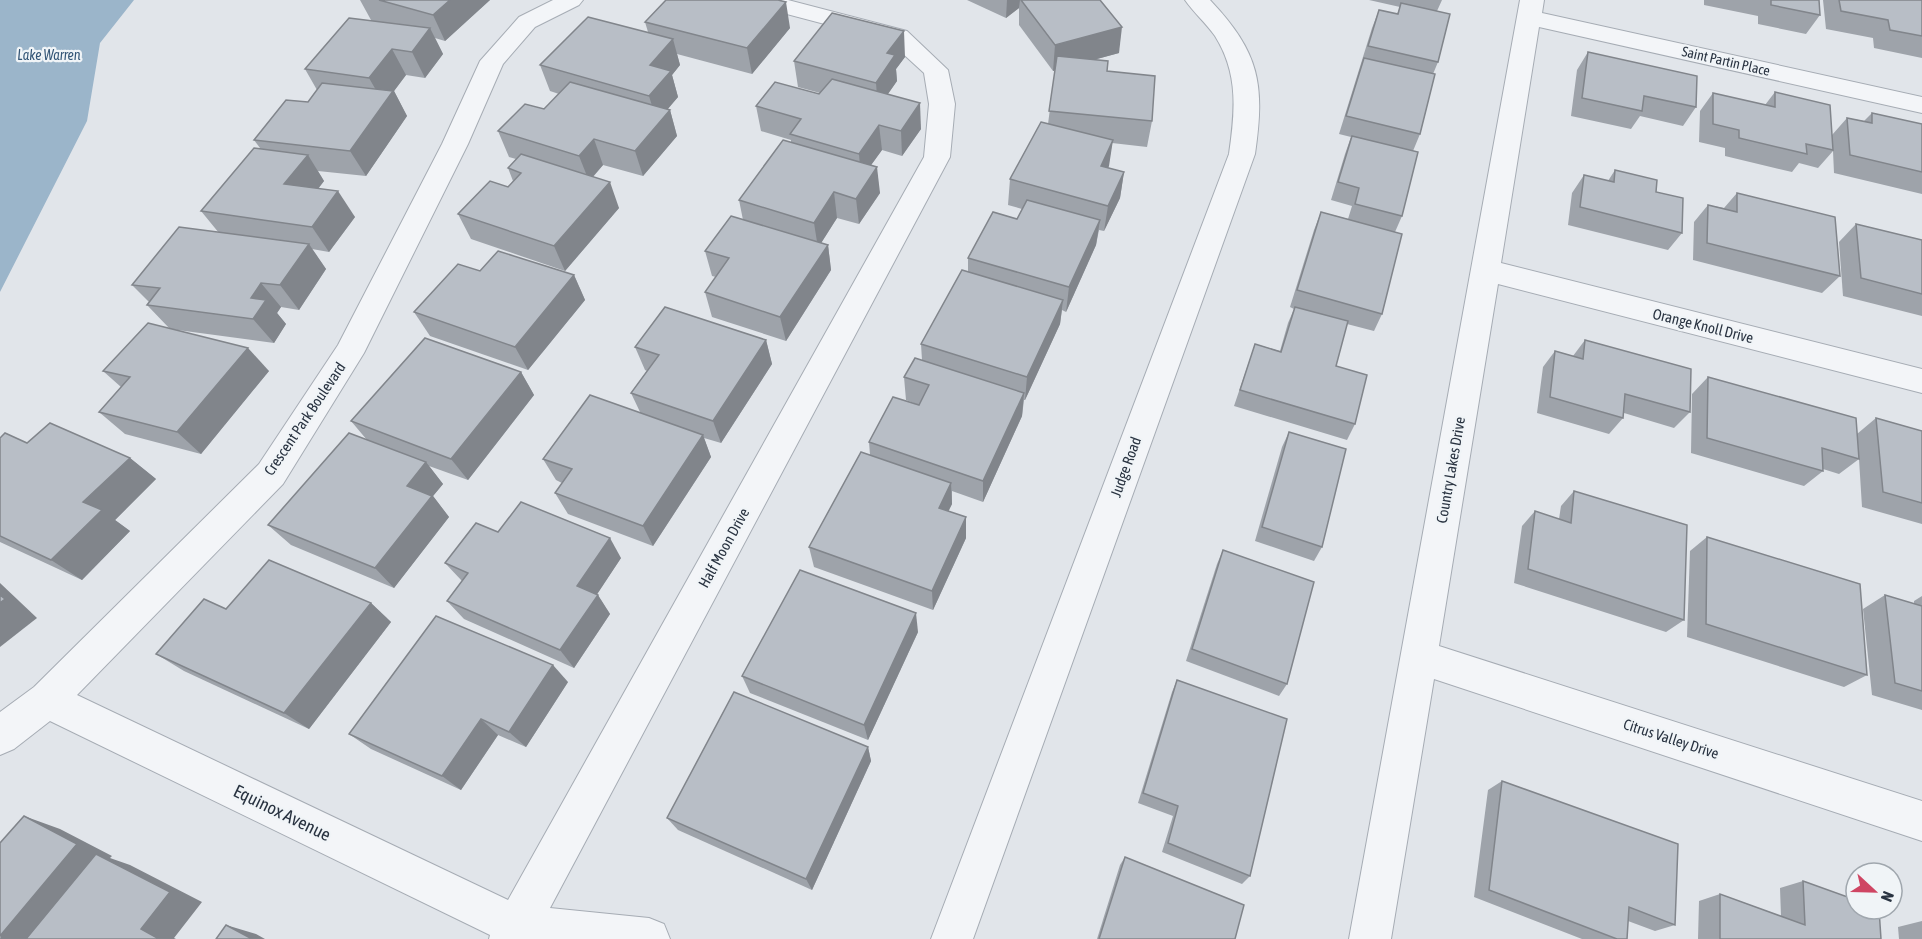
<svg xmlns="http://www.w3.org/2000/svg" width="1922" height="939" viewBox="0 0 1922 939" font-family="'Asap Condensed',sans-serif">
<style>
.water{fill:#9bb5ca}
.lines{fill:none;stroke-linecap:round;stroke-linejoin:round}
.minor-casing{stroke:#a6acb4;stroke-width:2}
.minor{fill:#f3f5f8;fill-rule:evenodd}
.wall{fill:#9ea3aa}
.shaded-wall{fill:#81858b}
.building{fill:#b8bec6;stroke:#81858b;stroke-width:1.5}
.labels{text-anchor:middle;stroke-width:4.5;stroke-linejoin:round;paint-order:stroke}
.far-water-label{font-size:14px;font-style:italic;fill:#335576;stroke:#f0f4f7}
.far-street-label{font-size:14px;fill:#293341;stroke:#f0f4f7}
.street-label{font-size:15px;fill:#293341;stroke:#f0f4f7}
.near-street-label{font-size:18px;fill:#293341;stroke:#f0f4f7}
</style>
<rect width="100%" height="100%" fill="#e1e5ea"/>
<polygon class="water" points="0,0 134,0 100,43 87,121 0,292"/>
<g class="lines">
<defs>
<g id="minor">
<polygon points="553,0 583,0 579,5 535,27 503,64 468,144 364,353 283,484 77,695 508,900 924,157 929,104 924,73 889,41 753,5 749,0 788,0 907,31 948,70 955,104 950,157 550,908 649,918 664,924 670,939 489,939 490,935 50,721 14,749 0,755 0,712 34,687 259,464 338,345 442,144 480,61 519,17"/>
<path d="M 1185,0 L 1210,0 C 1260,53 1265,84 1255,154 L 973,939 L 931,939 L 1229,154 C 1235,112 1239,74 1215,36 C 1206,23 1194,13 1185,0 Z"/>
<polygon points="1520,0 1544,0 1542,13 1922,97 1922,113 1539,27 1501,263 1922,369 1922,393 1498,284 1439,646 1922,801 1922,841 1434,679 1391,939 1349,939"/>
</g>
</defs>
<use href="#minor" class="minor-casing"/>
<use href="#minor" class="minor"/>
</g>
<g class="wall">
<polygon points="360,0 490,0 445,41 435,38 443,54 425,78 406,75 394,91 407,116 366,176 318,171 324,181 318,189 355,217 329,252 312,249 326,269 299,310 281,307 277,313 286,324 274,343 170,329 269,371 201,454 125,434 99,412 121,387 103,371 170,329 147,305 149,302 132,285 219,233 201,211 260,148 254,140 308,102 317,90 305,69 371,20"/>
<polygon points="967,0 1100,0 1119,53 1093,60 1107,71 1152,121 1147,147 1112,143 1108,168 1124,172 1120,198 1104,231 1099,230 1096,245 1066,312 1062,310 1060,324 1025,400 1024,400 1022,416 983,502 952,491 952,504 948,511 966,538 933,610 814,567 809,547 870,455 869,442 919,405 906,400 904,377 922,360 921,344 968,272 968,258 1017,219 1022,209 1008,205 1010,179 1048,124 1055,70 1053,71 1019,25 1019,8 1006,18"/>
<polygon points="1369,0 1442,0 1437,11 1438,62 1433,74 1420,134 1413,151 1402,216 1395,232 1382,314 1374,331 1347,324 1336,366 1355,424 1347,440 1234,406 1255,344 1280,351 1288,323 1294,309 1290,307 1314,230 1321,212 1348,219 1352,206 1331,200 1345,154 1351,137 1339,134 1372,28 1379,10 1397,14 1400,7"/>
<polygon points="1704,0 1819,0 1820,15 1806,34 1758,24 1758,16 1704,5"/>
<polygon points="1823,0 1922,0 1922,58 1874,48 1873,38 1826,29"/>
<polygon points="645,22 790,28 752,74 677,54 680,65 672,75 678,97 667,109 670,110 677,136 643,176 603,165 593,177 619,208 565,271 471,239 458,214 508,187 513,181 508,168 516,159 509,157 498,131 544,109 559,94 550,91 540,65 648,32"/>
<polygon points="1588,52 1696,107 1683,126 1640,116 1631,129 1571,116 1577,70"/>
<polygon points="905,57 896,69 897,81 888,94 921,129 902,156 882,150 871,165 880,193 859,224 837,218 821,243 828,245 831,270 786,341 712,317 705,292 716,277 712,276 705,251 743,220 739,200 791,142 791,140 761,131 756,106 819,94 820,93 798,87 794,61"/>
<polygon points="1775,92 1832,135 1847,118 1864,121 1872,113 1922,124 1922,194 1834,173 1833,151 1818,168 1799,163 1792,172 1725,156 1725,148 1699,142 1700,111 1713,93 1765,105"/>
<polygon points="1615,170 1682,233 1668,250 1568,225 1572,193 1584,175 1608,181"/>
<polygon points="1737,193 1840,276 1822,293 1693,260 1694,222 1708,205 1724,208"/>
<polygon points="1856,224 1922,240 1922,316 1843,296 1839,242"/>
<polygon points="480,271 574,275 585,300 528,370 430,336 414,312"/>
<polygon points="766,340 772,364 721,443 704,438 711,457 653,546 568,514 555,493 562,483 556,480 543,459 640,412 631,393 647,371 645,370 635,347"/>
<polygon points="1585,340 1690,412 1674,428 1624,413 1623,418 1609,434 1537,413 1543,367 1555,351 1573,356"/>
<polygon points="521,372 534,395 468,480 429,466 443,484 433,496 449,517 394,588 291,545 268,525 367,440 351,421"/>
<polygon points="1708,377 1857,434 1876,418 1922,431 1922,524 1862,507 1859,459 1839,474 1823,469 1823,471 1804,486 1691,453 1692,394"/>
<polygon points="1289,432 1322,547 1314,561 1255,541 1282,447"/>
<polygon points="0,438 27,443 130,458 156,479 115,520 130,531 82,580 0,542"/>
<polygon points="1574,491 1684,620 1666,632 1514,583 1522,526 1535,511 1559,519 1561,506"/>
<polygon points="498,532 621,558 597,594 610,614 574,668 464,619 447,601 462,581 445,563"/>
<polygon points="1707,537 1867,675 1844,687 1687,637 1690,551"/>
<polygon points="1223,550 1287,684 1279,696 1186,661 1217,564"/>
<polygon points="1885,595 1914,604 1914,601 1922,596 1922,710 1872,695 1863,609"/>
<polygon points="371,603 391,622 309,729 184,671 156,654 226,609"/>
<polygon points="918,632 868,740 750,693 742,676"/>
<polygon points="1177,680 1250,876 1242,884 1162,852 1173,816 1138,803 1172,692"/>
<polygon points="568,682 526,747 498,735 461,790 371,749 349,734"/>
<polygon points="868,747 871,761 812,890 678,830 667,818"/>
<polygon points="1502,781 1675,925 1655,931 1628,921 1627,939 1582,939 1474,897 1488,790"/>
<polygon points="1125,857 1235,939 1097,939 1120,865"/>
<polygon points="1803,881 1881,939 1698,939 1699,901 1720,894 1781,916 1780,888"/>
<polygon points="1922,921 1922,939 1899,939 1898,927"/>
</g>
<g class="shaded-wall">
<polygon points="450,0 490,0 445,41 433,15"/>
<polygon points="1007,0 1020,0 1019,8 1006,18"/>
<polygon points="786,2 790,28 752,74 747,48"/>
<polygon points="1122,27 1119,53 1053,71 1055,45"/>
<polygon points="430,28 443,54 425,78 412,52"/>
<polygon points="904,31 905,57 896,69 897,81 878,108 876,83 887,53"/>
<polygon points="673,39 680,65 672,75 678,97 657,122 649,96 650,65"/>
<polygon points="392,49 406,75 394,91 407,116 366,176 350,151 384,104 369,78"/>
<polygon points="920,103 921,129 902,156 901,131"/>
<polygon points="670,110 677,136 643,176 635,151"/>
<polygon points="879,125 882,150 861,179 859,154"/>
<polygon points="594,139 603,165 589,181 579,156"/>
<polygon points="1113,140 1109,166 1097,192 1101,166"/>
<polygon points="308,155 324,181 302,209 284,184"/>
<polygon points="877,167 880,193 859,224 856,199"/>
<polygon points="1124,172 1120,198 1104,231 1108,206"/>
<polygon points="610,182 619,208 565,271 554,246"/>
<polygon points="338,191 355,217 329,252 312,227"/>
<polygon points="834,192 837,218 818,248 814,223"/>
<polygon points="1100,220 1096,245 1066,312 1069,287"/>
<polygon points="309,244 326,269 299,310 280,285"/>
<polygon points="828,245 831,270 786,341 780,317"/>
<polygon points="574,275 585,300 528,370 515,347"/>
<polygon points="261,283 281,307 277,313 286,324 274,343 253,319 251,298"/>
<polygon points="1063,300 1060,324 1025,400 1027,377"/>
<polygon points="766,340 772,364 721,443 713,421"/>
<polygon points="248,348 269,371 201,454 177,432"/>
<polygon points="521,372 534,395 468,480 451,459"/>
<polygon points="1024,393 1022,416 983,502 983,481"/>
<polygon points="703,435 711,457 653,546 643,526"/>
<polygon points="130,458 156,479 115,520 130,531 82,580 51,560 83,502"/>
<polygon points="426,462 443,484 433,496 449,517 394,588 375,568 407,486"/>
<polygon points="951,483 952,504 940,529 939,508"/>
<polygon points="966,517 966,538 933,610 932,591"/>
<polygon points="610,538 621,558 590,605 577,586"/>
<polygon points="0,583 37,618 0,647"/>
<polygon points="598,595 610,614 574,668 560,650"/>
<polygon points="371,603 391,622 309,729 284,713"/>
<polygon points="916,613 918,632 868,740 864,725"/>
<polygon points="553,665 568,682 526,747 509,732"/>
<polygon points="481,719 498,735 461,790 442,776"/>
<polygon points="868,747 871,761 812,890 806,879"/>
<polygon points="24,816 60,829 112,856 110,858 130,865 202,902 174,938 176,939 0,939"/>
<polygon points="226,925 256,934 265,939 252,939"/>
</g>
<g class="building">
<polygon points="379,0 450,0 433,15"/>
<polygon points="666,0 778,0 786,2 747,48 645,22"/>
<polygon points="1021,0 1100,0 1122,27 1055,45"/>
<polygon points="1771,0 1819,0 1820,15 1771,5"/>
<polygon points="1839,0 1922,0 1922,36 1890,30 1888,20 1841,11"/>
<polygon points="1401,3 1450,14 1438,62 1368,46 1379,10 1398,14"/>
<polygon points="832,13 904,31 887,53 895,55 876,83 794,61"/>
<polygon points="588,17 673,39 650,65 671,71 649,96 540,65"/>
<polygon points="349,18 430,28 412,52 392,49 369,78 305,69"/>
<polygon points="1588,52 1697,76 1696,107 1644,96 1642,111 1582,98"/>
<polygon points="1057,56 1108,61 1107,71 1155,76 1152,121 1049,111"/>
<polygon points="1364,58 1435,74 1420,134 1346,116"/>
<polygon points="832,79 920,103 901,131 879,125 859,154 790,134 801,119 756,106 775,82 819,94"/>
<polygon points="570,82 670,110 635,151 594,139 579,156 498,131 525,104 544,109"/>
<polygon points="322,83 393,91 350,151 254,140 286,100 308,102"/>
<polygon points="1775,92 1830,105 1833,150 1806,144 1807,154 1739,138 1739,130 1713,124 1713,93 1775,107"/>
<polygon points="1872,113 1922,124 1922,172 1850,155 1847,118 1872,123"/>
<polygon points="1041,122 1113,140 1101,166 1124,172 1108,206 1010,179"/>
<polygon points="1352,136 1418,152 1402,216 1355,204 1359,188 1338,182"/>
<polygon points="783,140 877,167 856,199 834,192 814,223 739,200"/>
<polygon points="254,148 308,155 284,184 338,191 312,227 201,211"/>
<polygon points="521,154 610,182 554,246 458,214 490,181 508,187 521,173 508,168"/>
<polygon points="1615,170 1657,180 1656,192 1683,198 1682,233 1580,207 1584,175 1614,182"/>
<polygon points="1737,193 1835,217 1840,276 1707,243 1708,205 1737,212"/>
<polygon points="1027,200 1100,220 1069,287 968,258 993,212 1017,219"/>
<polygon points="1321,212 1402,234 1382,314 1297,290"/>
<polygon points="731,216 828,245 780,317 705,292 729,258 705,251"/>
<polygon points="1856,224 1922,240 1922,294 1861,278"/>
<polygon points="179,227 309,244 280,285 261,283 251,298 266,300 253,319 147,305 160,288 132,285"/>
<polygon points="498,251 574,275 515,347 414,312 458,264 480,271"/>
<polygon points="962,270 1063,300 1027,377 921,344"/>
<polygon points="665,307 766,340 713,421 631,393 659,355 635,347"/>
<polygon points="1295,307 1348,321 1336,366 1367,375 1355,424 1240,390 1255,344 1281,352"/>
<polygon points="148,323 248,348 177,432 99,412 130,377 103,371"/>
<polygon points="425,338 521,372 451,459 351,421"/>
<polygon points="1585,340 1691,369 1690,412 1625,394 1623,418 1550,397 1555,351 1583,359"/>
<polygon points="915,358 1024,393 983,481 869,442 893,397 919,405 929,385 904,377"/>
<polygon points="1708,377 1856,418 1859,459 1822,448 1823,471 1707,438"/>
<polygon points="590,395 703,435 643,526 555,493 572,469 543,459"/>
<polygon points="1876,418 1922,431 1922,503 1883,492"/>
<polygon points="50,423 130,458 83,502 102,510 51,560 0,536 0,438 5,433 27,443"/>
<polygon points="1289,432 1346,449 1322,547 1262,527"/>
<polygon points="349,433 426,462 407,486 432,496 375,568 268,525"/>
<polygon points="861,452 951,483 939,508 966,517 932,591 809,547"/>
<polygon points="1574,491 1687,525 1684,620 1528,569 1535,511 1571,523"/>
<polygon points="521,502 610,538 577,586 598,595 560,650 447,601 468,573 445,563 476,523 498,532"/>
<polygon points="1707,537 1860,584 1867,675 1706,624"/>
<polygon points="1223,550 1314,582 1287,684 1192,649"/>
<polygon points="269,560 371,603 284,713 156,654 204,599 226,609"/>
<polygon points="800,570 916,613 864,725 742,676"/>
<polygon points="0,595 5,599 0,603"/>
<polygon points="1885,595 1922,606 1922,691 1895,683"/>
<polygon points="436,616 553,665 509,732 481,719 442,776 349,734"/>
<polygon points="1177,680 1287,719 1250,876 1168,843 1178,806 1143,793"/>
<polygon points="734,692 868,747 806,879 667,818"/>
<polygon points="1502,781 1678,844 1675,925 1629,907 1627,939 1617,939 1489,890"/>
<polygon points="24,816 77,844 0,936 0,843"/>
<polygon points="96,854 170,892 141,929 159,939 26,939"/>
<polygon points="1125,857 1244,905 1235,939 1099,939"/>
<polygon points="1803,881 1856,900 1856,909 1879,909 1881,939 1720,939 1720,894 1805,925"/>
<polygon points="226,925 252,939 216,939"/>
</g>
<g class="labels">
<g class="far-water-label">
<text x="49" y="60">Lake Warren</text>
</g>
<g class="far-street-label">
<text transform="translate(1726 61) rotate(13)" y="5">Saint Partin Place</text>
</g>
<g class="street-label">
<text transform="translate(1703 326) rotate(14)" y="5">Orange Knoll Drive</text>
<text transform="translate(305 419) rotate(-56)" y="5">Crescent Park Boulevard</text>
<text transform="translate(1126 467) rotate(-70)" y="5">Judge Road</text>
<text transform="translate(1451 470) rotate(-80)" y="5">Country Lakes Drive</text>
<text transform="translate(724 548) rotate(-61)" y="5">Half Moon Drive</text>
<text transform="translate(1671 739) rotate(18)" y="5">Citrus Valley Drive</text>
</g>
<g class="near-street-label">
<text transform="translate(282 813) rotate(26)" y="6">Equinox Avenue</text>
</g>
</g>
<g transform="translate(1874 891) rotate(112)"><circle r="28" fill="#f0f4f7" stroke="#a0a7ae" stroke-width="1.5"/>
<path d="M0-4.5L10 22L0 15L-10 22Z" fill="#cf4563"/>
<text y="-9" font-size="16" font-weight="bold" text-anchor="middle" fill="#293341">N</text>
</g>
</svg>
